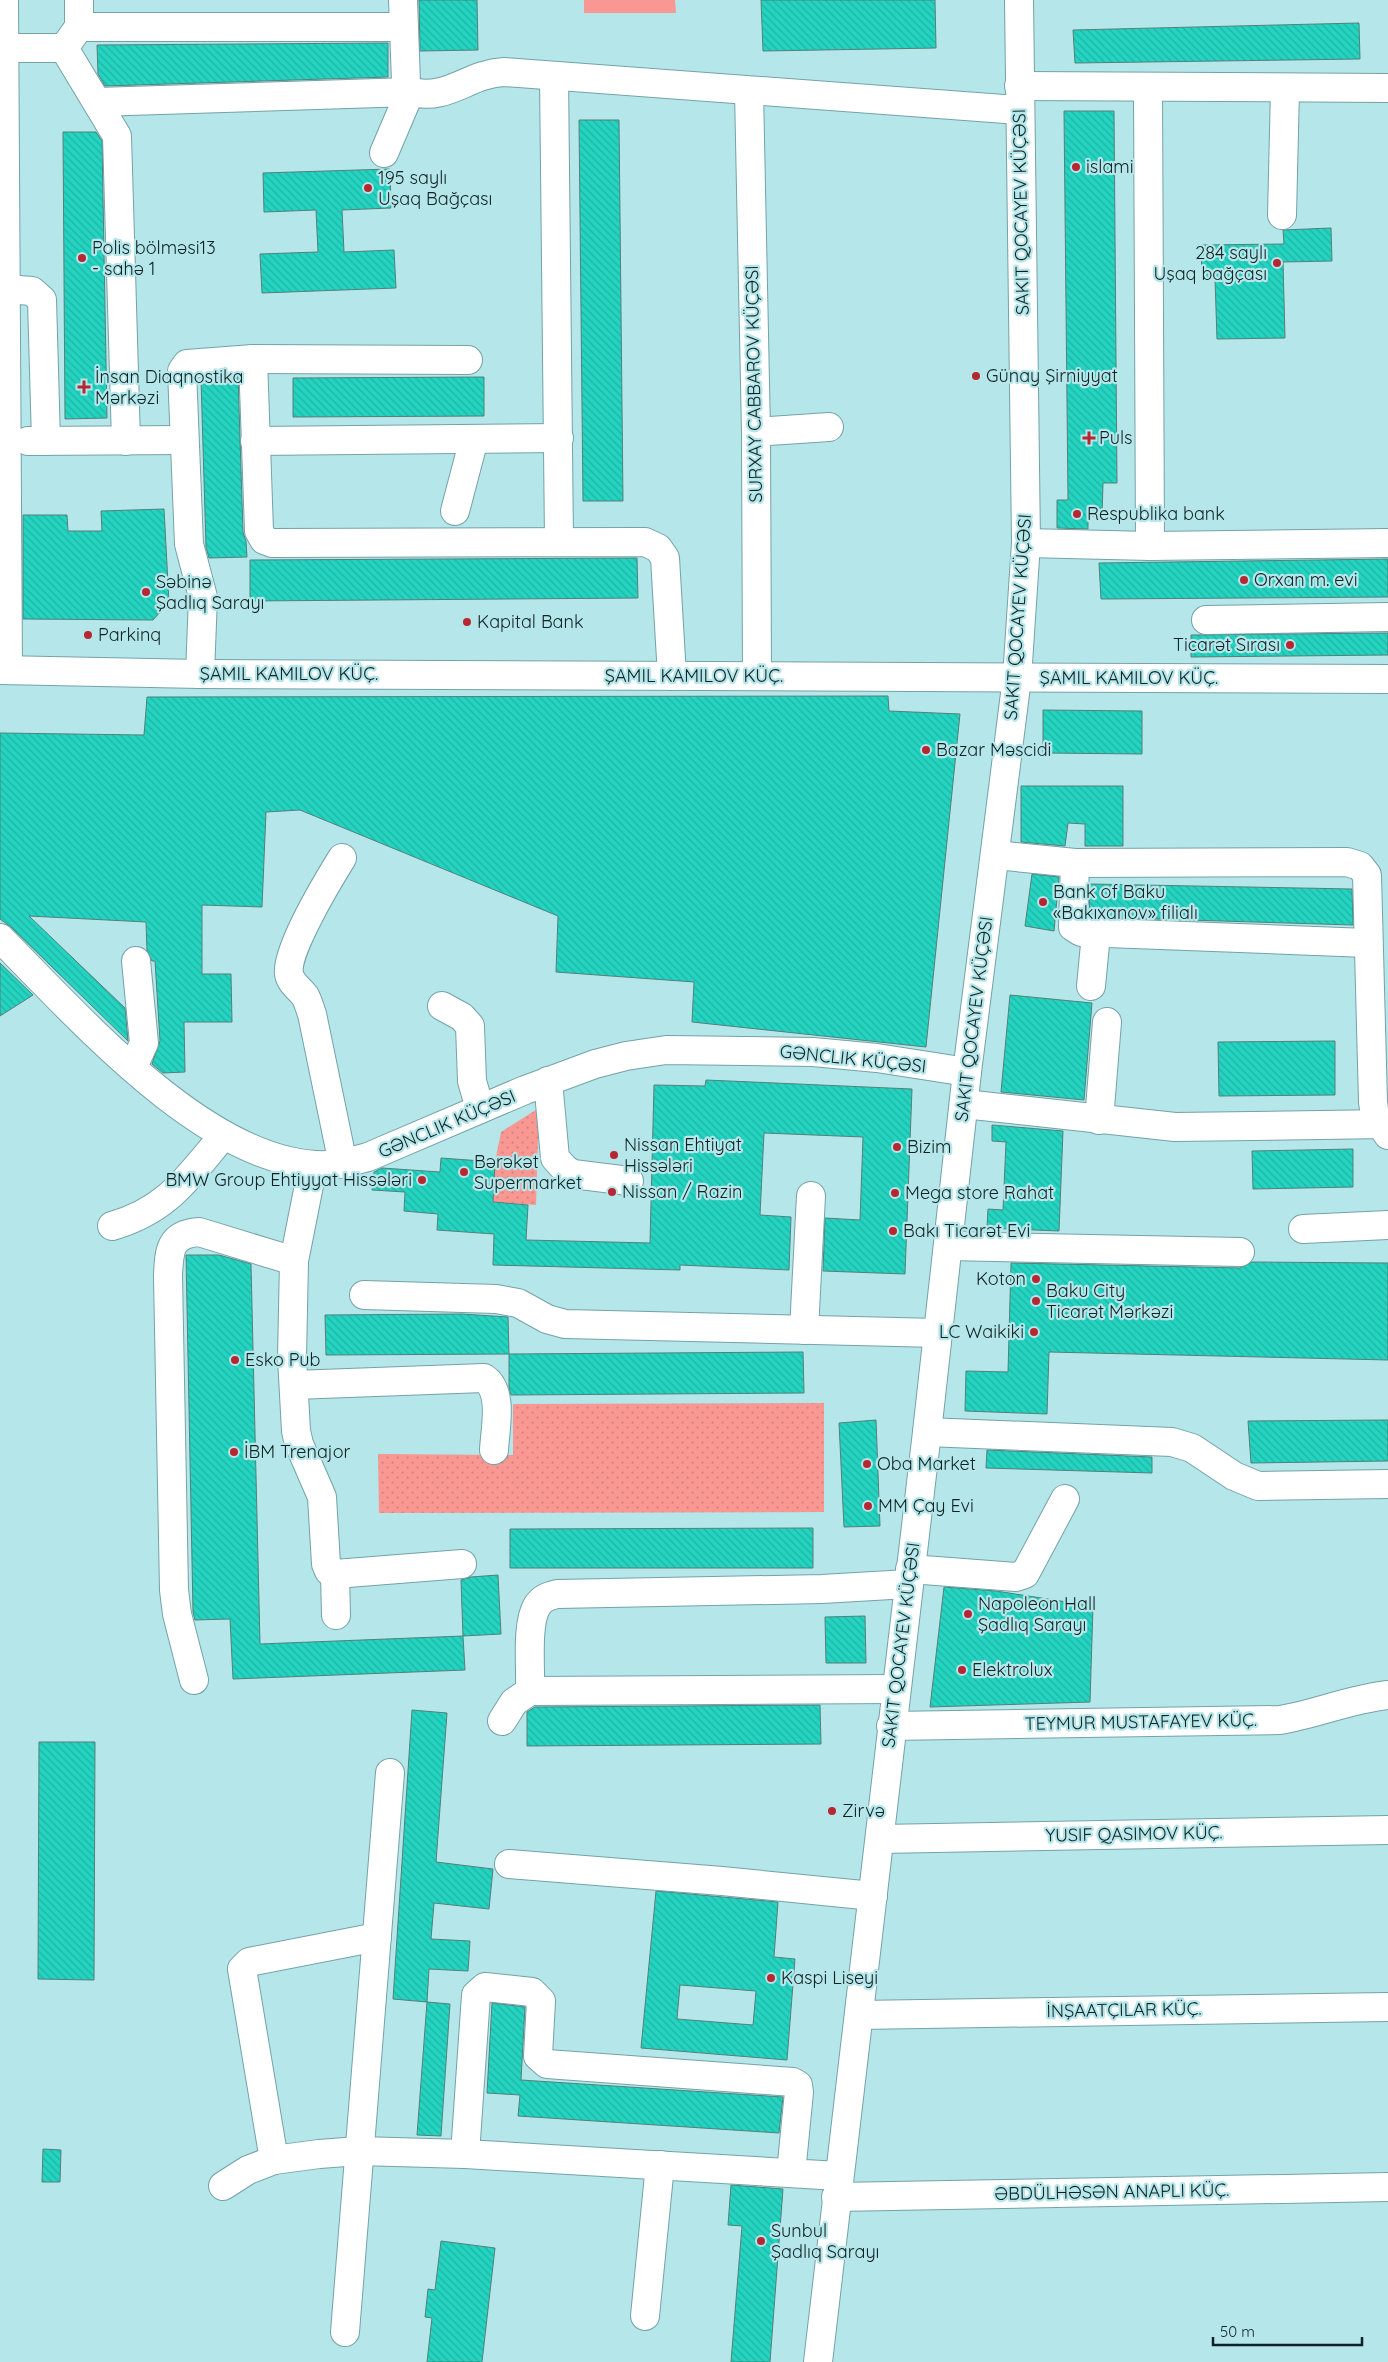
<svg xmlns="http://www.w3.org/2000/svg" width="1388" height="2362" viewBox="0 0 1388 2362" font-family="Quicksand,sans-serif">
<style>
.park{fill:url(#park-dots)}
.pitch{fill:#f99792}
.building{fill:url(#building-back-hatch);stroke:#548079;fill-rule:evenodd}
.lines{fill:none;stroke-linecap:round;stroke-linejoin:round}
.minor-casing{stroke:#74a2a7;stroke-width:30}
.minor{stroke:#fff;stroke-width:28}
.poi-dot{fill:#b72731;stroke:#b5e6ea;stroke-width:2}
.labels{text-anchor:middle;stroke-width:4.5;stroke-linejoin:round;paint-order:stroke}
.poi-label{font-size:18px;fill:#0f2223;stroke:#b5e6ea;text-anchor:start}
.street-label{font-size:18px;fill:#0f2223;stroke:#b5e6ea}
</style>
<defs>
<pattern id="park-dots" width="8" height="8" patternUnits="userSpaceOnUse" patternTransform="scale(1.25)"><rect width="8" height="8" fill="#f99792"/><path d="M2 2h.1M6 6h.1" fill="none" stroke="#d4827e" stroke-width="1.8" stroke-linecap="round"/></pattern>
<pattern id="building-back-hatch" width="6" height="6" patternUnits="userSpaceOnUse" patternTransform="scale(1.25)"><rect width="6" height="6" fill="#24d3c0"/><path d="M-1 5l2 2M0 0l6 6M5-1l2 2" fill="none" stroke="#1fb5a5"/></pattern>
</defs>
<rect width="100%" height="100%" fill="#b5e6ea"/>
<g class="park">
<polygon points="539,1108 536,1205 493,1202 495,1162 501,1132"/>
<polygon points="824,1403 824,1512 379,1513 378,1454 513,1455 513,1404"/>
</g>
<polygon class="pitch" points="584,0 675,0 676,13 584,13"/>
<g class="building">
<polygon points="419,0 477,0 478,50 420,51"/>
<polygon points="761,0 935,0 936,48 763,51"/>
<polygon points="1359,23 1360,59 1075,63 1073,30"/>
<polygon points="388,43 388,77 105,86 98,74 97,45"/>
<polygon points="1064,111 1114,111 1117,483 1103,483 1102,517 1088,516 1088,529 1057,528 1057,500 1068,500"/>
<polygon points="579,120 619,120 623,501 583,501"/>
<polygon points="63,132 96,132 102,141 107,418 65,419"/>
<polygon points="390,169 391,208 342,210 344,252 394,250 396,288 262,293 260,254 318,252 316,210 264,212 263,173"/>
<polygon points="1331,228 1332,261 1283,262 1285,338 1217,339 1215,279 1202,279 1201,245 1284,244 1283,230"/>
<polygon points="238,376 243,532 246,541 247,557 209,558 206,547 201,379"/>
<polygon points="484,377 484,416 293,417 293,378"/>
<polygon points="164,509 169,602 153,620 23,619 23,515 67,515 68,531 102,531 101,511"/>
<polygon points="637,558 638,598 250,601 250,560"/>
<polygon points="1388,559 1388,597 1101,599 1099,563"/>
<polygon points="1388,633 1388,655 1191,657 1191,635"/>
<polygon points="888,696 889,711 960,714 926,1047 692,1022 694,982 556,972 558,916 300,810 266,812 262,907 202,905 202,974 231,974 232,1022 184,1022 185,1072 163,1073 152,1064 160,1041 155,961 152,961 147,951 146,922 29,916 125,1008 128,1041 11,927 0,919 0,733 144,735 147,697"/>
<polygon points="1043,710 1142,711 1142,754 1043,753"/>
<polygon points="1021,786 1123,786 1123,846 1085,846 1085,824 1068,823 1065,846 1021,842"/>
<polygon points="1032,874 1059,877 1054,931 1025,926"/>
<polygon points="1090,884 1352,889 1353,925 1089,917"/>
<polygon points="0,963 33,995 0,1016"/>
<polygon points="1010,995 1092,1003 1084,1100 1001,1092"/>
<polygon points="1335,1041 1335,1095 1219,1096 1218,1042"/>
<polygon points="706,1080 912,1089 905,1274 823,1271 825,1218 860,1220 863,1137 764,1133 760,1215 791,1217 789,1270 680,1265 680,1270 493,1265 494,1234 437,1230 438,1214 404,1211 405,1192 372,1190 374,1172 382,1168 440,1172 441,1158 495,1162 493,1202 528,1205 526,1240 650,1243 654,1085 705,1086"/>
<polygon points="992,1125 1063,1131 1059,1231 987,1228 988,1209 1003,1210 1006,1142 992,1141"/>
<polygon points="1353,1149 1353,1187 1253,1189 1252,1151"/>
<polygon points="186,1255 219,1255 251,1264 260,1644 463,1636 465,1670 233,1679 230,1619 195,1620 193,1612"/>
<polygon points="1252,1262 1388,1263 1388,1360 1049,1352 1047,1414 965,1411 966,1371 1008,1372 1011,1263 1240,1268"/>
<polygon points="462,1314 508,1317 509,1354 326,1355 325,1315"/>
<polygon points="803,1352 804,1393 511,1395 509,1387 509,1354"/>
<polygon points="876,1420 880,1526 844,1527 839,1423"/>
<polygon points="1388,1420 1388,1461 1251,1463 1248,1421"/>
<polygon points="987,1450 1152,1457 1152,1473 986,1468"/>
<polygon points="813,1528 813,1568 510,1568 510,1529"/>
<polygon points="498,1575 501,1634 463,1636 461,1580 471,1577"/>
<polygon points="944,1587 996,1591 1093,1606 1090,1702 930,1707"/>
<polygon points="865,1616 866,1663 826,1663 825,1617"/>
<polygon points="820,1705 821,1744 527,1746 527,1712 535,1707"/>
<polygon points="412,1710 447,1713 436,1862 493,1869 489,1909 434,1903 431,1939 470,1941 468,1971 429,1969 427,2002 393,1999"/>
<polygon points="39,1742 95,1742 94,1980 38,1979"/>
<path d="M 656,1891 L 778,1902 L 774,1957 L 795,1959 L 787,2060 L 641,2048 ZM 680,1985 L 756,1991 L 753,2025 L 677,2019 Z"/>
<polygon points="427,2002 450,2004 441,2136 417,2135"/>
<polygon points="492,2003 525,2007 521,2080 783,2097 779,2133 518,2116 520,2095 487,2093"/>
<polygon points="43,2149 61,2150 60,2182 42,2182"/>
<polygon points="731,2185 783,2189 770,2362 731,2362 742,2226 728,2225"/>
<polygon points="441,2241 495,2248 482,2362 427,2362 432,2318 425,2317 428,2289 435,2290"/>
</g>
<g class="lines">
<defs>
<g id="minor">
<polyline points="4,0 8,670"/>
<polyline points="79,0 79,27 64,48 117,136 126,441"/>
<polyline points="79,27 402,27"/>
<polyline points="4,48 64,48"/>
<polyline points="554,76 559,540"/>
<polyline points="1019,86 1388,88"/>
<polyline points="1148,88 1150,546"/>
<polyline points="749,91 756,432 757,676"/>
<path d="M 97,102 L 410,92 C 450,101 467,74 504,72 L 1019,110"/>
<polyline points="384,153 410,92 406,82 403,0"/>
<polyline points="1282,215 1285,89"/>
<polyline points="5,289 32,291 42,300 46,441"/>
<polyline points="253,359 259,531 264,540 272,543 645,542 658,548 665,558 672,676"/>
<polyline points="756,432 829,427"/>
<polyline points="28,441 184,440"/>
<polyline points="255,441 559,438"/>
<polyline points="455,511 474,439"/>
<polyline points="1026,543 1150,546 1388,543"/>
<polyline points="1206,620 1388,617"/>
<polyline points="0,670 200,674 1388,679"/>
<polyline points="200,674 203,597 189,544 182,371 187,364 253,359 468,360"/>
<polyline points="995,855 1075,863 1347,862 1360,866 1367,875 1373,1102 1375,1116 1388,1135"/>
<path d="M 342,858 C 329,879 285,951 289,974 C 291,984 300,989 305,996 C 308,1001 310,1009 312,1014 L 343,1164"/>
<polyline points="1075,863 1073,927 1081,932 1367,943"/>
<path d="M 0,938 C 77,1015 202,1159 316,1165 C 334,1166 350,1162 368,1157 L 525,1090 L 595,1064 L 626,1056 L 666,1050 L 813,1052 L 877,1058 L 967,1072"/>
<polyline points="1091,986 1096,934"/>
<polyline points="442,1006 462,1017 470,1026 472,1081 480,1109"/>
<polyline points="133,1067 144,1043 136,961"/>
<polyline points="548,1081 555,1158 565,1169 573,1174 629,1181"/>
<polyline points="964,1104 1175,1127 1388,1124"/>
<polyline points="1099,1120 1107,1022"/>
<polyline points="313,1165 294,1261 292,1358 296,1431 299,1444 322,1497 326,1564 329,1571 335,1574 462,1564"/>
<path d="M 112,1226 C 168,1210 187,1178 223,1136"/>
<polyline points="1303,1229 1388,1225"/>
<polyline points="948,1246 1240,1252"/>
<polyline points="364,1295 496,1299 518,1303 547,1319 565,1324 938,1333"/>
<polyline points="804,1330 811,1196"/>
<path d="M 294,1385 L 484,1378 C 504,1391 495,1429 494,1450"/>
<polyline points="927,1432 1172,1442 1192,1448 1234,1476 1258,1486 1388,1484"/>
<polyline points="910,1569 1016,1577 1025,1574 1065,1499"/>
<polyline points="335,1574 336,1615"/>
<path d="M 194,1680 L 177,1614 L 174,1590 L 168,1276 C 169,1250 170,1234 199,1232 L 294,1261"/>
<polyline points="530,1691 896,1689"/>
<path d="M 502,1721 L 514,1702 L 530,1691 C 531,1669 526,1624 537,1606 C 542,1598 549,1596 557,1594 L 822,1589 L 908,1584"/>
<path d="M 891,1726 L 1280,1720 C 1316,1714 1351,1699 1388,1695"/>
<polyline points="880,1839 1388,1830"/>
<polyline points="509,1864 722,1881 873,1896"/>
<polyline points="859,2015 1388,2007"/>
<polyline points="274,2160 242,1969 249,1962 377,1937"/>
<polyline points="791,2173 799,2092 798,2085 793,2082 547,2064 538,2056 541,2001 532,1992 485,1987 476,1995 465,2154 839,2176"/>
<polyline points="223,2186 248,2170 274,2160 319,2154 359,2151 465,2154"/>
<polyline points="836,2197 1388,2187"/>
<polyline points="645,2316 660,2165"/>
<polyline points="345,2332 390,1773"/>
<polyline points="818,2362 927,1432 967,1072 1017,678 1026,543 1019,0"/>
</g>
</defs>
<use href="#minor" class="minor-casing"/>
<use href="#minor" class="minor"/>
</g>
<g class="poi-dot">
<circle cx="1076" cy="167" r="5"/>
<circle cx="368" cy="188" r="5"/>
<circle cx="82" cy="258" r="5"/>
<circle cx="1277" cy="263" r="5"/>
<circle cx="976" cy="376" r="5"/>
<path d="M81.5 379.5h5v5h5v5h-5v5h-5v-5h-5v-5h5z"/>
<path d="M1086.5 430.5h5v5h5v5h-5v5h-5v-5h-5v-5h5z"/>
<circle cx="1077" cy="514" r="5"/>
<circle cx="1244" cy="580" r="5"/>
<circle cx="146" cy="592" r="5"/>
<circle cx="467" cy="622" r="5"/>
<circle cx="88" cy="635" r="5"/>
<circle cx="1290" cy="645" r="5"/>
<circle cx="926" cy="750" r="5"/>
<circle cx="1043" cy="902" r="5"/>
<circle cx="897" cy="1147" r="5"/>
<circle cx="614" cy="1155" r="5"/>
<circle cx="464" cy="1172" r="5"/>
<circle cx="422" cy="1180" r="5"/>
<circle cx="612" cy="1192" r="5"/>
<circle cx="895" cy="1193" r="5"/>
<circle cx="893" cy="1231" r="5"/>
<circle cx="1036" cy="1279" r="5"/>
<circle cx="1036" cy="1301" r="5"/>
<circle cx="1034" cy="1332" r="5"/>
<circle cx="235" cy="1360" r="5"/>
<circle cx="234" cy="1452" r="5"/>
<circle cx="867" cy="1464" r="5"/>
<circle cx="868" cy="1506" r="5"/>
<circle cx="968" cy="1614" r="5"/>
<circle cx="962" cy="1670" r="5"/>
<circle cx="832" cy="1811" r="5"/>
<circle cx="771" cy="1978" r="5"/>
<circle cx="761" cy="2241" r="5"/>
</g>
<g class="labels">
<g class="poi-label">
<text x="1086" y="173">islami</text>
<text x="378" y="184">195 saylı<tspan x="378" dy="21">Uşaq Bağçası</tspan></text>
<text x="92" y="254">Polis bölməsi13<tspan x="92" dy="21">- sahə 1</tspan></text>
<text x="1267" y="259" text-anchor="end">284 saylı<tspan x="1267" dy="21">Uşaq bağçası</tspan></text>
<text x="986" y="382">Günay Şirniyyat</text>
<text x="95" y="383">İnsan Diaqnostika<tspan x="95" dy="21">Mərkəzi</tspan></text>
<text x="1099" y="444">Puls</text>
<text x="1087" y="520">Respublika bank</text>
<text x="1254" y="586">Orxan m. evi</text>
<text x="156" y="588">Səbinə<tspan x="156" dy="21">Şadlıq Sarayı</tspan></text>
<text x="477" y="628">Kapital Bank</text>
<text x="98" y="641">Parkinq</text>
<text x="1280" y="651" text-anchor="end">Ticarət Sırası</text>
<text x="936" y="756">Bazar Məscidi</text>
<text x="1053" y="898">Bank of Baku<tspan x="1053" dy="21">«Bakıxanov» filialı</tspan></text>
<text x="624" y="1151">Nissan Ehtiyat<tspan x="624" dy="21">Hissələri</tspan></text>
<text x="907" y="1153">Bizim</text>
<text x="474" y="1168">Bərəkət<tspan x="474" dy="21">Supermarket</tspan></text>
<text x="412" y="1186" text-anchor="end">BMW Group Ehtiyyat Hissələri</text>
<text x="622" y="1198">Nissan / Razin</text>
<text x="905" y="1199">Mega store Rahat</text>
<text x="903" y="1237">Bakı Ticarət Evi</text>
<text x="1026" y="1285" text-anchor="end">Koton</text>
<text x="1046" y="1297">Baku City<tspan x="1046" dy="21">Ticarət Mərkəzi</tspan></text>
<text x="1024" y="1338" text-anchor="end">LC Waikiki</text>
<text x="245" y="1366">Esko Pub</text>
<text x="244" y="1458">İBM Trenajor</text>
<text x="877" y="1470">Oba Market</text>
<text x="878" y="1512">MM Çay Evi</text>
<text x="978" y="1610">Napoleon Hall<tspan x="978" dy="21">Şadlıq Sarayı</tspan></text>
<text x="972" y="1676">Elektrolux</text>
<text x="842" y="1817">Zirvə</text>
<text x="781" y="1984">Kaspi Liseyi</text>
<text x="771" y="2237">Sunbul<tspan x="771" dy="21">Şadlıq Sarayı</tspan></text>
</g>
<g class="street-label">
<text transform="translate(1021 212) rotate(-91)" y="6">SAKIT QOCAYEV KÜÇƏSI</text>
<text transform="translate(754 384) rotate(-91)" y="6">SURXAY CABBAROV KÜÇƏSI</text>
<text transform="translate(1018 617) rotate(-86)" y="6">SAKIT QOCAYEV KÜÇƏSI</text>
<text x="289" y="680">ŞAMIL KAMILOV KÜÇ.</text>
<text x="694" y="682">ŞAMIL KAMILOV KÜÇ.</text>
<text x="1129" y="684">ŞAMIL KAMILOV KÜÇ.</text>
<text transform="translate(974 1019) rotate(-83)" y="6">SAKIT QOCAYEV KÜÇƏSI</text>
<text transform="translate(853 1059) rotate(6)" y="6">GƏNCLIK KÜÇƏSI</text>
<text transform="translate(447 1124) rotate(-23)" y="6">GƏNCLIK KÜÇƏSI</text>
<text transform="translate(901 1645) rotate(-83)" y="6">SAKIT QOCAYEV KÜÇƏSI</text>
<text transform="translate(1141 1722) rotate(-1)" y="6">TEYMUR MUSTAFAYEV KÜÇ.</text>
<text transform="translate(1134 1834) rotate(-1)" y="6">YUSIF QASIMOV KÜÇ.</text>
<text transform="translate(1124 2010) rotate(-1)" y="6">İNŞAATÇILAR KÜÇ.</text>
<text transform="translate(1112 2192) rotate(-1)" y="6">ƏBDÜLHƏSƏN ANAPLI KÜÇ.</text>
</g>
</g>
<path d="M1213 2337v8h149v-8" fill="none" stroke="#0f2223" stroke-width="2.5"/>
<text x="1220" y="2337" font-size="15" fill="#0f2223" stroke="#b5e6ea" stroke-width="4" paint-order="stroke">50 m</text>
</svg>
